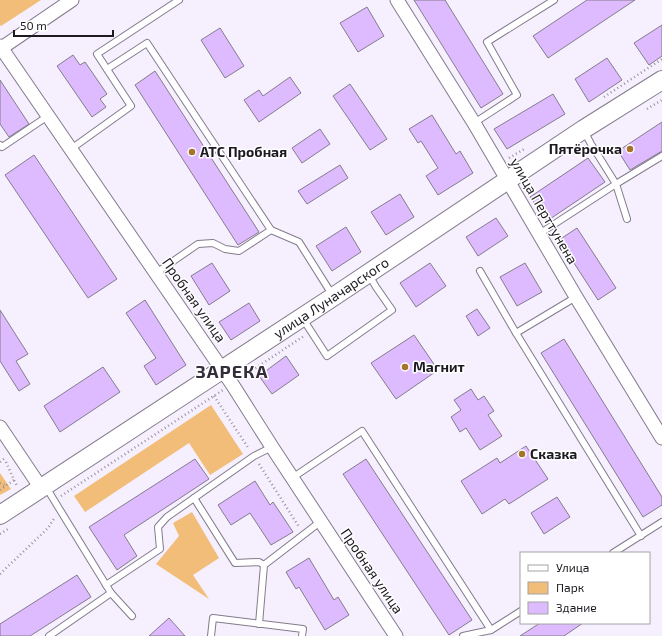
<svg xmlns="http://www.w3.org/2000/svg" width="662" height="636" viewBox="0 0 662 636" font-family="'Exo 2',sans-serif">
<style>
.green{fill:#f1bd79}
.building{fill:#debbff;stroke:#847c8c}
.lines{fill:none;stroke-linecap:round;stroke-linejoin:round}
.lane-casing{stroke:#837b8b;stroke-width:8}
.street-casing{stroke:#837b8b;stroke-width:15}
.secondary-casing{stroke:#837b8b;stroke-width:20}
.path{stroke:#98939f;stroke-width:2.5;stroke-dasharray:1 3;stroke-linecap:butt}
.lane{stroke:#fff;stroke-width:6}
.street{stroke:#fff;stroke-width:13}
.secondary{stroke:#fff;stroke-width:18}
.poi-dot{fill:#a57329;stroke:#fff;stroke-width:1.5}
.labels{text-anchor:middle;stroke-width:3;stroke-linejoin:round;paint-order:stroke}
.poi-label{font-size:14px;font-weight:bold;fill:#1c1920;stroke:#fff;text-anchor:start}
.street-label{font-size:14px;fill:#1c1920;stroke:#fff}
.district-label{font-size:18px;font-weight:bold;letter-spacing:1px;fill:#342d3a;stroke:#fff}
</style>
<rect width="100%" height="100%" fill="#f6effe"/>
<g class="green">
<polygon points="0,0 41,0 1,26 0,25"/>
<polygon points="211,405 243,454 210,475 189,443 85,512 74,496"/>
<polygon points="0,473 11,489 0,495"/>
<polygon points="192,512 219,558 193,575 209,599 156,564 179,536 173,523"/>
</g>
<g class="building">
<polygon points="414,0 445,0 503,94 481,108"/>
<polygon points="587,0 635,0 548,58 533,36"/>
<polygon points="367,7 384,36 358,52 340,23"/>
<polygon points="662,25 662,56 649,65 634,43"/>
<polygon points="220,28 244,66 225,78 201,40"/>
<polygon points="73,55 80,65 85,62 107,94 100,99 106,107 92,117 57,66"/>
<polygon points="607,58 622,80 589,102 575,79"/>
<polygon points="155,71 259,232 238,245 135,85"/>
<polygon points="290,77 301,93 259,122 244,100 259,90 263,96"/>
<polygon points="0,80 29,124 9,137 0,124"/>
<polygon points="350,84 387,139 370,150 333,96"/>
<polygon points="553,94 565,114 507,149 494,129"/>
<polygon points="432,115 456,154 460,151 473,173 438,195 426,176 438,168 421,141 418,143 409,129"/>
<polygon points="662,122 662,151 630,170 618,151"/>
<polygon points="320,129 330,144 302,163 292,148"/>
<polygon points="34,155 117,279 88,298 5,175"/>
<polygon points="588,158 605,182 547,221 530,197"/>
<polygon points="340,165 348,178 307,204 298,191"/>
<polygon points="400,194 414,217 386,235 371,212"/>
<polygon points="496,218 508,236 478,256 466,237"/>
<polygon points="346,227 361,252 332,271 316,246"/>
<polygon points="577,228 616,288 598,300 559,240"/>
<polygon points="212,263 230,291 209,305 191,276"/>
<polygon points="430,263 446,286 416,307 400,283"/>
<polygon points="525,263 542,292 517,306 500,277"/>
<polygon points="145,300 186,365 156,385 144,366 156,358 126,313"/>
<polygon points="249,303 260,321 231,340 219,322"/>
<polygon points="477,309 490,328 478,336 466,316"/>
<polygon points="0,310 28,354 16,361 30,384 19,391 0,361"/>
<polygon points="414,335 438,370 396,399 371,363"/>
<polygon points="564,339 662,497 662,505 643,517 541,353"/>
<polygon points="286,356 299,375 272,394 259,376"/>
<polygon points="103,367 120,392 60,432 44,406"/>
<polygon points="471,389 478,400 484,396 494,411 488,415 502,436 480,450 466,428 460,432 451,417 461,410 454,400"/>
<polygon points="526,446 548,479 509,504 505,499 482,514 461,481 497,458 500,463"/>
<polygon points="195,459 209,479 124,535 137,556 117,570 89,527"/>
<polygon points="366,459 472,620 449,635 343,474"/>
<polygon points="255,481 270,505 273,502 293,532 271,545 250,513 231,525 218,505"/>
<polygon points="557,497 570,517 544,534 531,513"/>
<polygon points="309,558 334,600 338,597 349,615 325,630 299,587 296,589 286,572"/>
<polygon points="77,575 91,597 30,636 0,636 0,624"/>
<polygon points="169,618 185,636 149,636"/>
<polygon points="540,623 583,623 564,636 520,636"/>
</g>
<g class="lines">
<defs>
<g id="lane">
<polyline points="107,69 147,43 271,230 239,251 225,249 213,243 198,244 156,273"/>
<polyline points="474,123 517,95 487,42 554,0"/>
<polyline points="584,131 591,144 616,184 627,219"/>
<polyline points="0,145 2,147 48,116"/>
<polyline points="71,149 131,106 97,54 179,0"/>
<polyline points="271,230 299,242 333,296"/>
<polyline points="539,234 616,184 662,156"/>
<polyline points="480,271 516,333 576,297"/>
<polyline points="303,319 327,356 392,310 376,287 369,275"/>
<polyline points="516,333 641,536"/>
<polyline points="292,478 362,431 491,630"/>
<polyline points="46,487 60,510 111,593 49,636"/>
<polyline points="194,498 235,563 259,562 264,565"/>
<polyline points="613,553 662,522"/>
<polyline points="106,585 160,549 158,527 167,517 254,456 272,447"/>
<polyline points="111,593 132,616"/>
<polyline points="259,624 264,565 320,522"/>
<polyline points="211,636 213,618 303,629 302,636"/>
<polyline points="463,636 491,630 521,611"/>
</g>
<g id="street">
<polyline points="397,0 474,123 576,297 662,438"/>
<polyline points="0,46 232,384 272,447 396,636"/>
<polyline points="0,49 72,0"/>
<polyline points="0,427 41,488"/>
</g>
<g id="secondary">
<path id="s1" d="M 0,515 L 333,297 L 584,129 L 662,80"/>
</g>
</defs>
<use href="#lane" class="lane-casing"/>
<use href="#street" class="street-casing"/>
<use href="#secondary" class="secondary-casing"/>
<g class="path">
<polyline points="604,97 662,59"/>
<polyline points="647,109 662,100"/>
<polyline points="509,158 526,148"/>
<polyline points="242,377 304,336"/>
<polyline points="214,396 249,449"/>
<polyline points="0,462 5,458"/>
<polyline points="6,462 14,480 17,486"/>
<polyline points="259,464 299,527"/>
<polyline points="0,483 6,486"/>
<polyline points="0,490 14,480"/>
<polyline points="61,496 223,390"/>
<polyline points="0,534 8,529"/>
<polyline points="0,574 48,528 55,517"/>
</g>
<use href="#lane" class="lane"/>
<use href="#street" class="street"/>
<use href="#secondary" class="secondary"/>
</g>
<g class="poi-dot">
<circle cx="630" cy="149" r="4"/>
<circle cx="192" cy="152" r="4"/>
<circle cx="405" cy="367" r="4"/>
<circle cx="522" cy="454" r="4"/>
</g>
<g class="labels">
<g class="poi-label">
<text x="622" y="154" text-anchor="end">Пятёрочка</text>
<text x="200" y="157">АТС Пробная</text>
<text x="413" y="372">Магнит</text>
<text x="530" y="459">Сказка</text>
</g>
<g class="street-label">
<text transform="translate(544 211) rotate(60)" y="5">улица Перттунена</text>
<text dy="5" stroke="none"><textPath href="#s1" startOffset="396">улица Луначарского</textPath></text>
<text transform="translate(194 300) rotate(55)" y="5">Пробная улица</text>
<text transform="translate(372 571) rotate(56)" y="5">Пробная улица</text>
</g>
<g class="district-label">
<text x="232" y="378">ЗАРЕКА</text>
</g>
</g>
<rect x="520" y="552" width="130" height="72" fill="#ffffff" stroke="#a4a3a6"/>
<rect x="528" y="565" width="20" height="6" fill="#ffffff" stroke="#a4a3a6"/>
<text x="556" y="572" font-size="12" fill="#1c1920">Улица</text>
<rect x="528" y="582" width="20" height="12" fill="#f1bd79" stroke="#a4a3a6"/>
<text x="556" y="592" font-size="12" fill="#1c1920">Парк</text>
<rect x="528" y="602" width="20" height="12" fill="#debbff" stroke="#a4a3a6"/>
<text x="556" y="612" font-size="12" fill="#1c1920">Здание</text>
<path d="M14 30v6h99v-6" fill="none" stroke="#1c1920" stroke-width="2"/>
<text x="20" y="30" font-size="12" fill="#1c1920" stroke="#ffffff" stroke-width="3" paint-order="stroke">50 m</text>
</svg>
